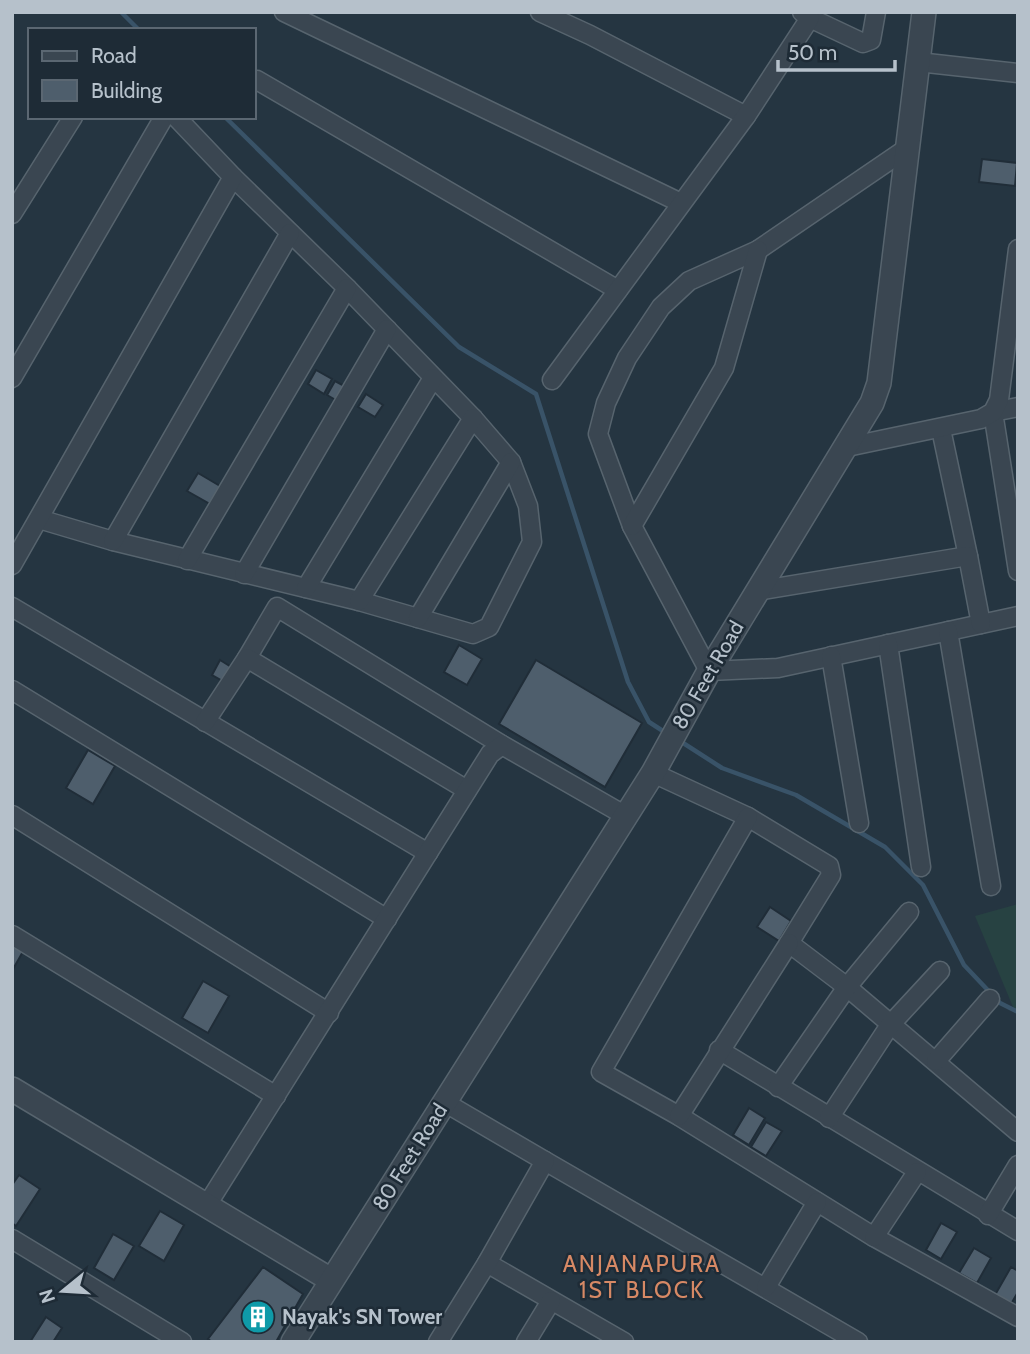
<svg xmlns="http://www.w3.org/2000/svg" width="1030" height="1354" viewBox="0 0 1030 1354" font-family="Cabin,sans-serif">
<style>
.green{fill:#274242}
.lines{fill:none;stroke-linecap:round;stroke-linejoin:round}
.stream{stroke:#395368;stroke-width:4.5}
.building{fill:#4e5e6c;stroke:#202d38;stroke-width:2}
.minor-casing{stroke:#57646e;stroke-width:21}
.tertiary-casing{stroke:#57646e;stroke-width:26}
.minor{stroke:#3a4651;stroke-width:18}
.tertiary{stroke:#3a4651;stroke-width:23}
.labels{text-anchor:middle;stroke-width:5;stroke-linejoin:round;paint-order:stroke}
.street-label{font-size:21px;fill:#b6c1cb;stroke:#1e2b36}
.poi-label{font-size:21px;font-weight:bold;fill:#b6c1cb;stroke:#1e2b36;text-anchor:start}
.neighbourhood-label{font-size:23px;letter-spacing:2px;fill:#d78965;stroke:#1e2b36}
</style>
<rect width="100%" height="100%" fill="#253541"/>
<polygon class="green" points="1018,904 1018,1019 975,916"/>
<g class="lines">
<g class="stream">
<polyline points="121,12 139,30"/>
<polyline points="225,117 459,347 536,394 628,682 649,722 666,733"/>
<polyline points="680,741 722,768 796,795 885,847 923,885 964,965 1000,1003 1018,1012"/>
</g>
</g>
<g class="building">
<polygon points="982,159 1017,163 1015,186 979,182"/>
<polygon points="316,370 332,379 324,394 308,384"/>
<polygon points="335,381 350,389 341,403 327,395"/>
<polygon points="366,394 383,405 375,417 358,407"/>
<polygon points="198,473 220,486 210,504 187,491"/>
<polygon points="459,645 482,659 467,685 444,672"/>
<polygon points="220,660 236,670 228,684 212,675"/>
<polygon points="536,660 642,723 605,787 499,724"/>
<polygon points="88,750 115,766 93,804 66,788"/>
<polygon points="770,907 791,921 779,941 757,927"/>
<polygon points="12,941 25,948 12,971"/>
<polygon points="203,981 229,996 208,1033 182,1018"/>
<polygon points="749,1108 765,1118 749,1145 733,1135"/>
<polygon points="766,1122 782,1131 766,1156 751,1147"/>
<polygon points="19,1175 40,1189 16,1226 12,1223 12,1185"/>
<polygon points="160,1211 184,1225 164,1261 139,1246"/>
<polygon points="941,1223 957,1232 941,1259 926,1250"/>
<polygon points="113,1234 134,1246 114,1280 94,1268"/>
<polygon points="974,1248 991,1258 977,1283 959,1273"/>
<polygon points="263,1267 303,1294 276,1342 212,1342 208,1339"/>
<polygon points="1011,1267 1018,1271 1018,1292 1011,1304 995,1295"/>
<polygon points="46,1317 62,1328 53,1342 30,1342"/>
</g>
<g class="lines">
<defs>
<g id="minor">
<polyline points="284,12 681,203"/>
<polyline points="540,12 590,35 746,116"/>
<polyline points="810,18 863,43 871,40 876,12"/>
<polyline points="918,62 1018,73"/>
<polyline points="257,80 618,290"/>
<polyline points="906,149 758,250 689,281 661,307 627,358 606,403 598,434 632,526 709,671 778,668 1018,616"/>
<polyline points="12,214 73,117"/>
<polyline points="12,378 164,117"/>
<polyline points="552,380 746,116 810,18 802,12"/>
<polyline points="1018,407 993,412 1018,571"/>
<polyline points="941,429 968,556"/>
<polyline points="847,447 981,419 993,412 999,400 1018,249"/>
<polyline points="39,519 113,541 359,601 473,634 489,627 532,542 528,506 511,462 473,418 347,288 233,177"/>
<polyline points="632,526 724,368 758,250"/>
<polyline points="113,541 290,233"/>
<polyline points="187,560 347,288"/>
<polyline points="12,565 233,177 176,117"/>
<polyline points="244,574 387,329"/>
<polyline points="306,588 433,378"/>
<polyline points="757,591 968,556 981,624"/>
<polyline points="359,601 473,418"/>
<polyline points="12,607 428,853"/>
<polyline points="418,618 511,462"/>
<polyline points="948,631 991,886"/>
<polyline points="888,644 921,867"/>
<polyline points="831,656 859,823"/>
<polyline points="247,658 277,607 502,745"/>
<polyline points="12,690 387,919"/>
<polyline points="205,722 247,658 467,790"/>
<polyline points="653,773 748,817 829,866 831,875 789,943 847,987 1018,1132"/>
<polyline points="12,815 329,1013"/>
<polyline points="748,817 601,1072 679,1116 874,1237 1018,1317"/>
<polyline points="12,935 276,1096"/>
<polyline points="719,1050 1018,1231"/>
<polyline points="936,1061 990,999"/>
<polyline points="778,1087 847,987 909,912"/>
<polyline points="679,1116 789,943"/>
<polyline points="829,1118 890,1025 940,971"/>
<polyline points="545,1161 858,1342"/>
<polyline points="207,1205 490,754 502,745 626,816"/>
<polyline points="988,1215 1018,1165"/>
<polyline points="874,1237 917,1172"/>
<polyline points="12,1239 182,1342"/>
<polyline points="487,1263 624,1342"/>
<polyline points="766,1287 817,1202"/>
<polyline points="438,1342 487,1263 545,1161 444,1102"/>
<polyline points="526,1342 551,1301"/>
</g>
<g id="tertiary">
<polyline points="12,1089 331,1280"/>
<polyline points="293,1342 653,773 709,671 872,403 879,383 924,12"/>
</g>
</defs>
<use href="#minor" class="minor-casing"/>
<use href="#tertiary" class="tertiary-casing"/>
<use href="#minor" class="minor"/>
<use href="#tertiary" class="tertiary"/>
</g>
<defs>
<symbol id="building-disc" viewBox="-11 -11 22 22"><circle r="9.5" fill="#0f9aa8" stroke="#1e2b36"/><path d="M-4-6H4V6H1V3H-1V6H-4ZM-2.5-4.3h1.7v1.8h-1.7ZM.8-4.3h1.7v1.8H.8ZM-2.5-1h1.7V.8h-1.7ZM.8-1h1.7V.8H.8Z" fill="#fff"/></symbol>
</defs>
<g fill-rule="evenodd">
<use href="#building-disc" x="239" y="1298" width="38" height="38"/>
</g>
<g class="labels">
<g class="street-label">
<text transform="translate(708 675) rotate(-60)" y="7">80 Feet Road</text>
<text transform="translate(410 1157) rotate(-58)" y="7">80 Feet Road</text>
</g>
<g class="poi-label">
<text x="282" y="1324">Nayak's SN Tower</text>
</g>
<g class="neighbourhood-label">
<text x="642" y="1272">ANJANAPURA<tspan x="642" dy="26">1ST BLOCK</tspan></text>
</g>
</g>
<rect width="1030" height="1354" fill="none" stroke="#b6c1cb" stroke-width="28"/>
<rect x="28" y="28" width="228" height="91" fill="#1e2b36" stroke="#5b6772" stroke-width="2"/>
<rect x="42" y="51" width="35" height="10" fill="#3a4651" stroke="#5b6772" stroke-width="2"/>
<text x="91" y="63" font-size="21" fill="#b6c1cb">Road</text>
<rect x="42" y="80" width="35" height="21" fill="#4e5e6c" stroke="#5b6772" stroke-width="2"/>
<text x="91" y="98" font-size="21" fill="#b6c1cb">Building</text>
<g transform="translate(63 1291) rotate(252)" stroke="#1e2b36" stroke-width="5" paint-order="stroke">
<path d="M0-5L12 26L0 18L-12 26Z" fill="#b6c1cb"/>
<text y="-10" font-size="19" font-weight="bold" text-anchor="middle" fill="#b6c1cb">N</text>
</g>
<path d="M778 60v10h117v-10" fill="none" stroke="#b6c1cb" stroke-width="3.5"/>
<text x="788" y="60" font-size="21" fill="#b6c1cb" stroke="#1e2b36" stroke-width="5" paint-order="stroke">50 m</text>
</svg>
